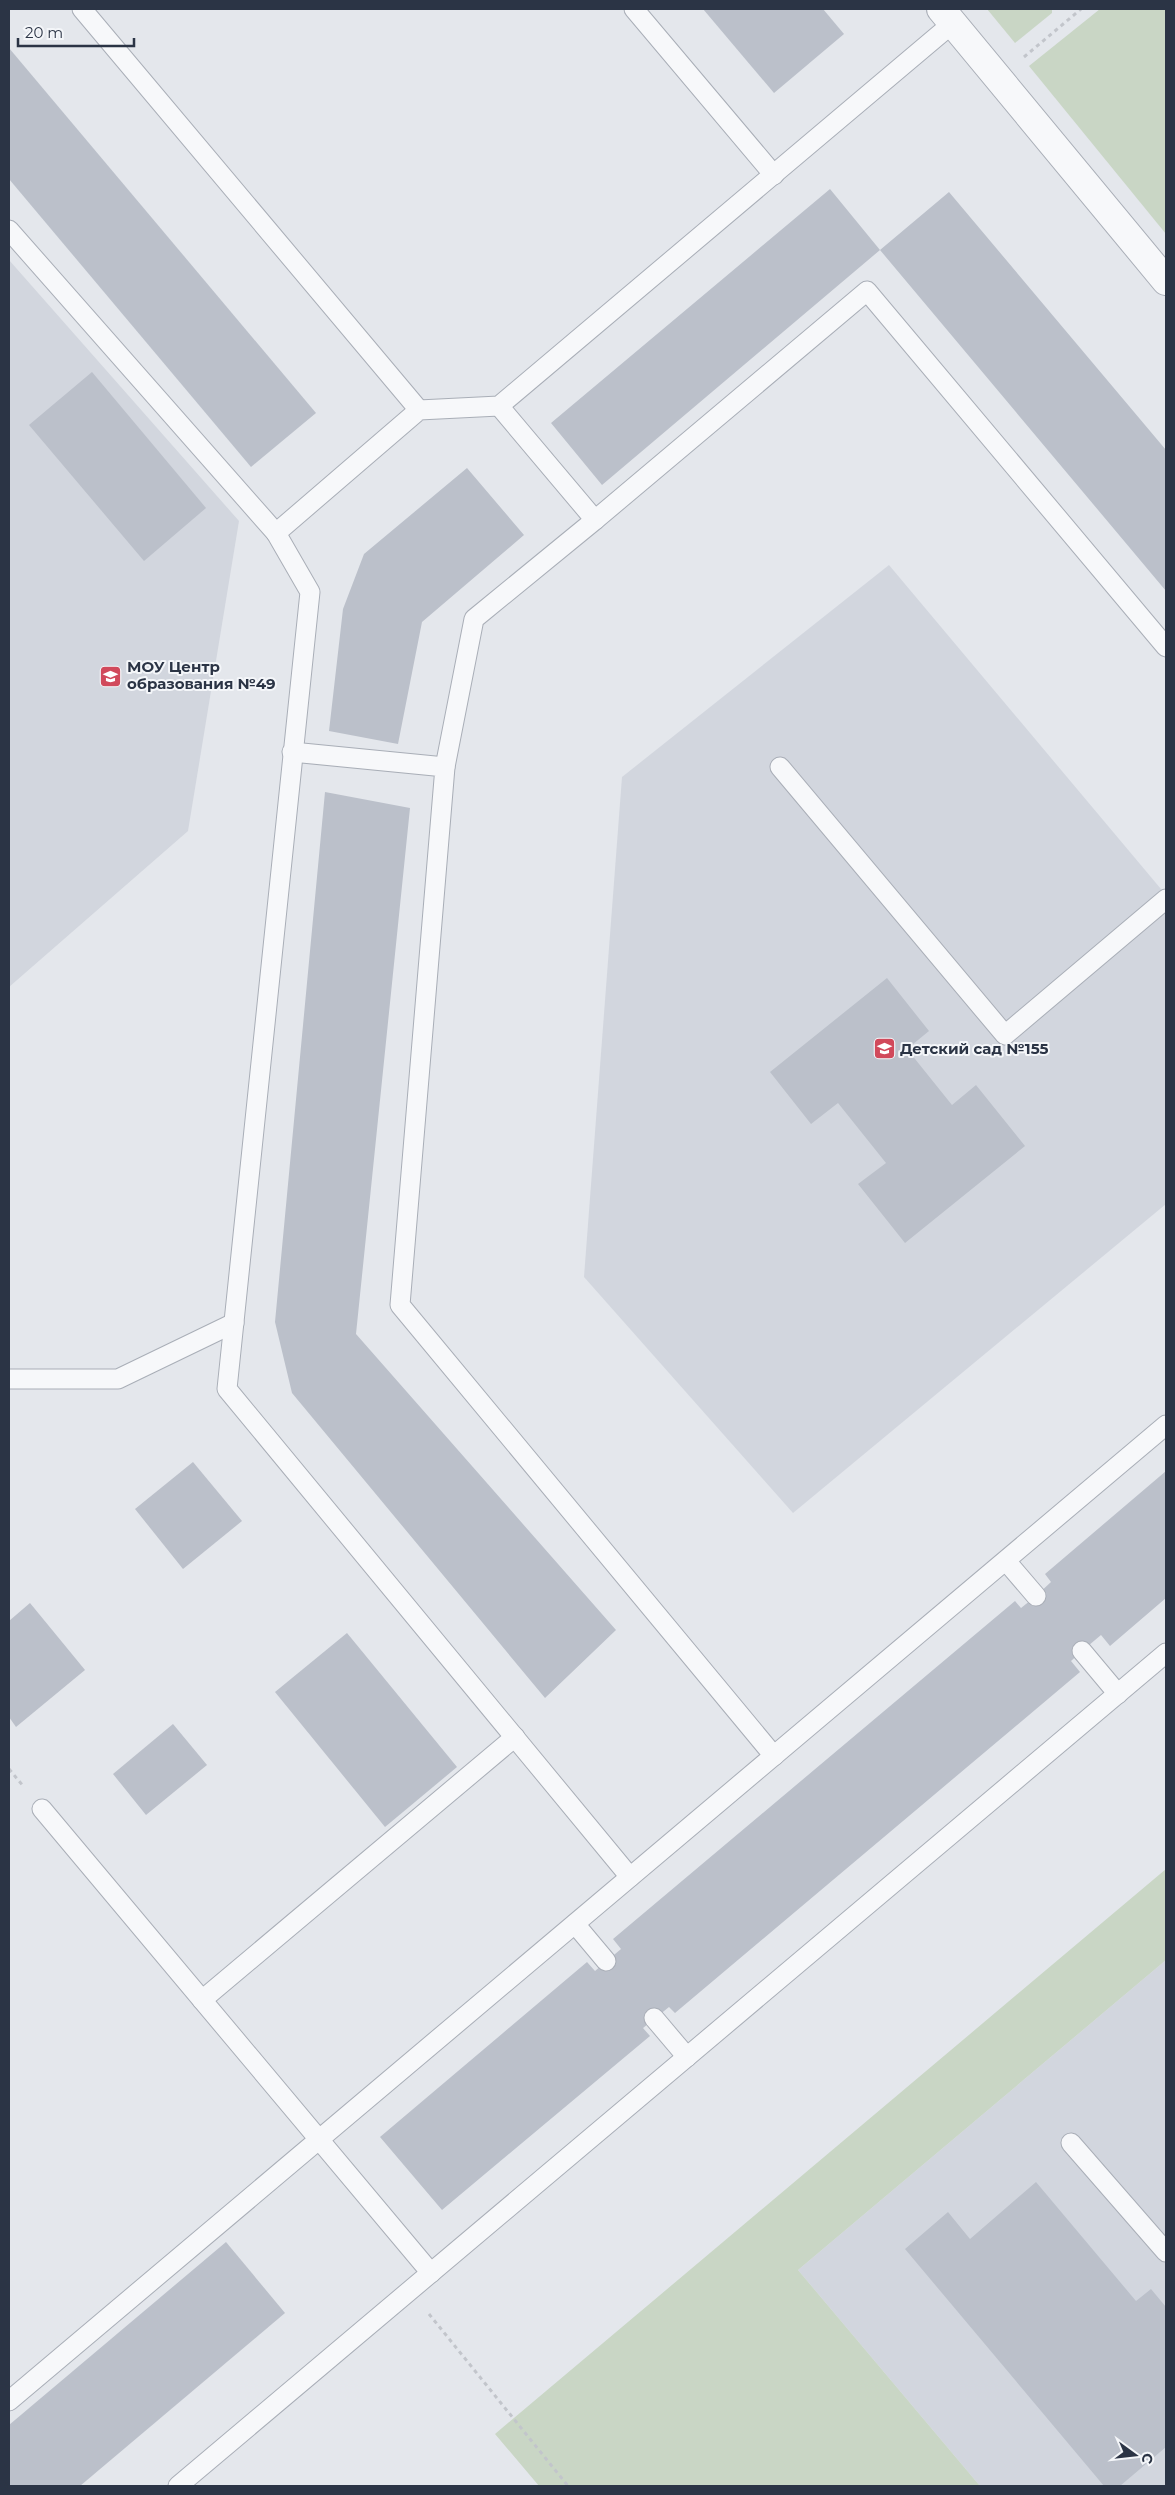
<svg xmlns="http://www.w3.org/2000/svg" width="1175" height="2495" viewBox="0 0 1175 2495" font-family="Montserrat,sans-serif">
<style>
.built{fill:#d2d6de}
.green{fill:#c9d6c5}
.building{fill:#bbc0ca}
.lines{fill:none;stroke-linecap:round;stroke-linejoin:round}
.lane-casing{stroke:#a9aeb7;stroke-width:21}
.street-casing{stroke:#a9aeb7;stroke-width:30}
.path{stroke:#c2c5cb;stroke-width:3;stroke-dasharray:4 4;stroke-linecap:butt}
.lane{stroke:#f7f8fa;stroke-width:19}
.street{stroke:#f7f8fa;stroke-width:28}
.labels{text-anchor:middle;stroke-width:4;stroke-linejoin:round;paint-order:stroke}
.poi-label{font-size:15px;font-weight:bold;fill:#2b3445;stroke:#f4f6f9;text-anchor:start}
</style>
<rect width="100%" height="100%" fill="#e4e7ec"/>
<g class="built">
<polygon points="9,260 239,521 188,831 9,987"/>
<polygon points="889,565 1166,895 1166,1204 793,1513 584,1277 622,777"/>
<polygon points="1166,1960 1166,2486 980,2486 798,2270"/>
</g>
<g class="green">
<polygon points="987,9 1052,9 1052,13 1015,43"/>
<polygon points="1100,9 1166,9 1166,234 1029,66"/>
<polygon points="1166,1869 1166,1960 798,2270 980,2486 539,2486 495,2434"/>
</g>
<g class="building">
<polygon points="703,9 823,9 844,34 774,93"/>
<polygon points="9,48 316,413 251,467 9,179"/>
<polygon points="830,189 880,250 949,192 1166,450 1166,591 880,250 602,485 551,423"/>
<polygon points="92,372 206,508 144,561 29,425"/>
<polygon points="467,468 524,535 422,622 398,744 329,731 343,609 364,554"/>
<polygon points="325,792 410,808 356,1334 616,1630 545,1698 292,1393 275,1322"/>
<polygon points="887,978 929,1031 907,1049 952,1105 976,1085 1025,1146 905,1243 858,1184 886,1163 838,1103 811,1124 770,1072"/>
<polygon points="193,1462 242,1521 183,1569 135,1509"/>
<polygon points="1166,1471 1166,1598 1110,1646 1101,1635 1082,1651 1071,1661 1080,1672 675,2013 669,2007 643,2028 650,2036 442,2210 380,2137 587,1962 595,1971 621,1949 613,1939 1015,1601 1021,1608 1036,1596 1051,1582 1045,1574"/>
<polygon points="30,1603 85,1670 16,1727 9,1717 9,1621"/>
<polygon points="347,1633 457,1767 385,1827 275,1692"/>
<polygon points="173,1724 207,1765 146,1815 113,1774"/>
<polygon points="1036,2182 1136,2301 1151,2289 1166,2307 1166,2447 1120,2486 1104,2486 905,2249 948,2212 970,2239"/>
<polygon points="226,2242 285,2313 80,2486 9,2486 9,2425"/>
</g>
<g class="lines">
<defs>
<g id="lane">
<polyline points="82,9 419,410"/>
<polyline points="634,9 774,175"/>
<polyline points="9,230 276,533 419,410 499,406 953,23"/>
<polyline points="499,406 595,520 867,291 1166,647"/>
<polyline points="276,533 310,592 227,1389 630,1877"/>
<polyline points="292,752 445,767 400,1305 774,1756"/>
<polyline points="445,767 474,619 595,520"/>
<polyline points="780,767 1005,1035 1166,899"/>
<polyline points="9,1379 118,1379 234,1323"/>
<polyline points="1006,1561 1036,1596"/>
<polyline points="1082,1651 1118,1694"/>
<polyline points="42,1809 431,2273"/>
<polyline points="575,1924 606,1961"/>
<polyline points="202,2000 515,1737"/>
<polyline points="654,2018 687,2057"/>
<polyline points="1071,2143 1166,2252"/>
<polyline points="9,2401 1166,1425"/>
<polyline points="178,2486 1166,1653"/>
</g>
<polyline id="street" points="941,9 1166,281"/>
</defs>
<use href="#lane" class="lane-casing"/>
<use href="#street" class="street-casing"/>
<g class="path">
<polyline points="1024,57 1081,9"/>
<polyline points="9,1769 24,1787"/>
<polyline points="429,2314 568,2486"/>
</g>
<use href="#lane" class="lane"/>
<use href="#street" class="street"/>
</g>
<defs>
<symbol id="school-square" viewBox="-11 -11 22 22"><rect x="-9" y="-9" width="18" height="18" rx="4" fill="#d1495b" stroke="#f4f6f9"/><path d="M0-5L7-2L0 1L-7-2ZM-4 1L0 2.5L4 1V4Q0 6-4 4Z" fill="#fff"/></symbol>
</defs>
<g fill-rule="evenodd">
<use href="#school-square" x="98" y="664" width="25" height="25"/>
<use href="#school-square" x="872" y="1036" width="25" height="25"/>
</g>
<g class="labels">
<g class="poi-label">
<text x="127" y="672">МОУ Центр<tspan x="127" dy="17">образования №49</tspan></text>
<text x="900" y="1054">Детский сад №155</text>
</g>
</g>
<rect width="1175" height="2495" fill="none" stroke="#2b3445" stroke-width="20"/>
<g transform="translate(1135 2455) rotate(105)" stroke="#f4f6f9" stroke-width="4" paint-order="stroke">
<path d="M0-4L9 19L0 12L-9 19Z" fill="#2b3445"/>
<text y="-8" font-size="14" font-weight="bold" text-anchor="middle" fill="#2b3445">С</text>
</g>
<path d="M18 38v8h116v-8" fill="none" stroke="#2b3445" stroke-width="2.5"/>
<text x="25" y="38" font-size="15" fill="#2b3445" stroke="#f4f6f9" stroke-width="4" paint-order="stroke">20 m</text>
</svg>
